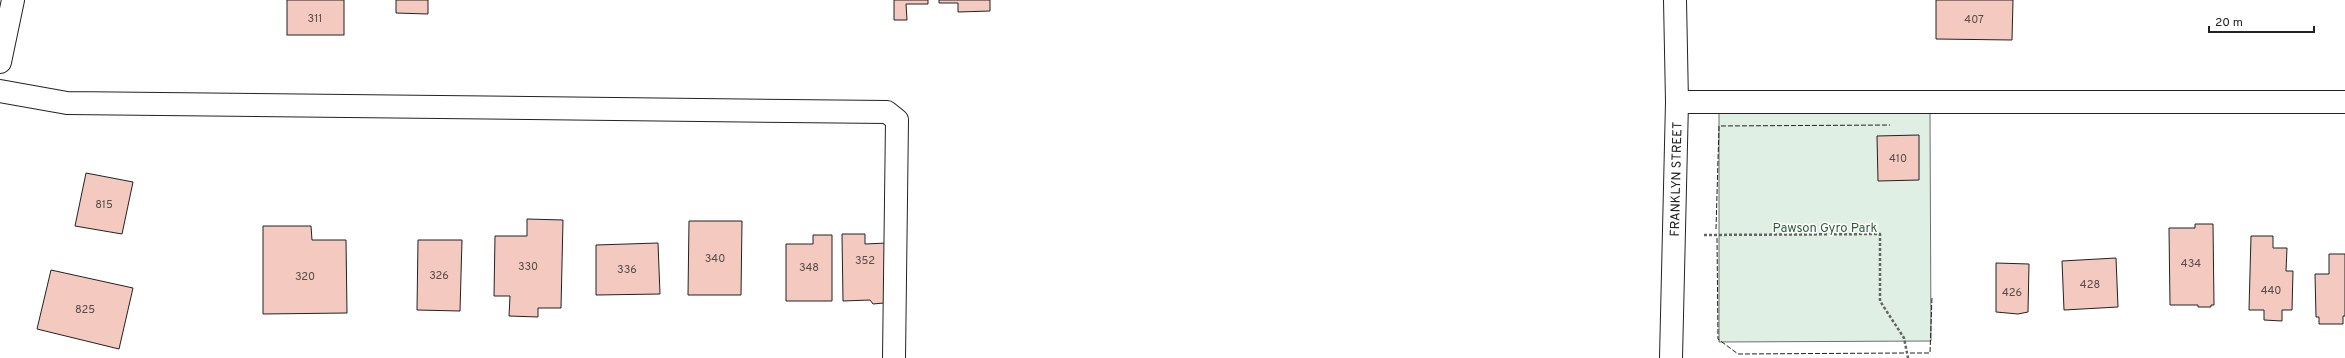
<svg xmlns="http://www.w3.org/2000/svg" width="2345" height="358" viewBox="0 0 2345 358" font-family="Overpass,sans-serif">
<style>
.green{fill:#e0efe3;stroke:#6f6f6f}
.building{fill:#f3c9c0;stroke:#222}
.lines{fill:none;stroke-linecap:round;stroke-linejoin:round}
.minor-casing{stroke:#222;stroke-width:24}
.path{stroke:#646464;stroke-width:2.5;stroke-dasharray:3 2;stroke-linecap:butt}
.minor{stroke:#fff;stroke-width:22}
.fence{stroke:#222;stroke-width:1;stroke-dasharray:5 2;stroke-linecap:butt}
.labels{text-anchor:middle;stroke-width:3;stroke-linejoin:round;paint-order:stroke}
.number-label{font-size:11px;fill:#564c4a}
.street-label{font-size:13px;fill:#222;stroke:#fff}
.park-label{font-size:13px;fill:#2f5e38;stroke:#fff}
</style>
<rect width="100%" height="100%" fill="#fff"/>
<polygon class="green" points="1930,112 1931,341 1719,342 1719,113"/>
<g class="building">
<rect x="287" y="0" width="57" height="35"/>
<polygon points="396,0 428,0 428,14 396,13"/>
<polygon points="894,0 928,0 928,4 906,4 907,20 894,20"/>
<polygon points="939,0 990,0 990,11 958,12 958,3 939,3"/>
<polygon points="1936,0 2013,0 2012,40 1936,39"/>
<polygon points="1919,135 1919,180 1878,181 1877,136"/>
<polygon points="86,173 133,182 122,234 75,226"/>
<polygon points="527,219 563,220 561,308 538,308 538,317 509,316 510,296 494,296 495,236 527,236"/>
<polygon points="689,221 742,221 741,295 688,295"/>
<polygon points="2195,224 2213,224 2214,305 2211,305 2211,307 2198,307 2198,305 2170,305 2169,228 2195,228"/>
<polygon points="263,226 311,226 312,240 346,240 347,313 263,314"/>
<polygon points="842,234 865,234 865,244 887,243 884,303 873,304 870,300 843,301"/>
<polygon points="813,235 832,235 832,301 786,301 786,244 813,244"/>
<polygon points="2251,236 2273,236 2273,248 2287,248 2286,271 2293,271 2292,310 2282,310 2282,321 2264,320 2264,310 2249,310"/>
<polygon points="418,240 462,240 460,311 417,310"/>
<polygon points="658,243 660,294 596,295 596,245"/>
<polygon points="2329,254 2345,254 2345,316 2343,316 2343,324 2319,324 2319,317 2316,317 2315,274 2329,274"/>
<polygon points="2116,258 2118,307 2064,310 2062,261"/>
<polygon points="1996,263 2029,264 2028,312 2018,314 1996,312"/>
<polygon points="51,270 133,288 119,349 37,329"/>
</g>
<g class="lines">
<defs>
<g id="minor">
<polyline points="0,62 13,0"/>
<polyline points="0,91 67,103 887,112 897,120 894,358"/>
<polyline points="1677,102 2345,102"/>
<path id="s1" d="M 1671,358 L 1677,102 L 1675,0"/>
</g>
</defs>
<use href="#minor" class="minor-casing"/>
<polyline class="path" points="1704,235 1880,234 1880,301 1904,338 1908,358"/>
<use href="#minor" class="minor"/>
<g class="fence">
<polyline points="1716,229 1719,126 1890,125"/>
<polyline points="1717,238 1718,339 1738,354 1904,353"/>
<polyline points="1910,353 1930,353 1932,297"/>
</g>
</g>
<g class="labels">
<g class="number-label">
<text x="315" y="22">311</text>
<text x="1974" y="23">407</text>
<text x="1898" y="162">410</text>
<text x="104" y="208">815</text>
<text x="715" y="262">340</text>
<text x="865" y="264">352</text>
<text x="2191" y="267">434</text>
<text x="528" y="270">330</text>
<text x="809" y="271">348</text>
<text x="627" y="273">336</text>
<text x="439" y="279">326</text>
<text x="305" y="280">320</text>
<text x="2090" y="288">428</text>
<text x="2271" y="294">440</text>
<text x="2012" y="296">426</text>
<text x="85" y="313">825</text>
</g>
<g class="street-label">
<text dy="5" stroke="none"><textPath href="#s1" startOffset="179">FRANKLYN STREET</textPath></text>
</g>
<g class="park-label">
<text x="1825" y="232">Pawson Gyro Park</text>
</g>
</g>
<path d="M2209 26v6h105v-6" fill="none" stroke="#222222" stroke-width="2"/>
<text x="2215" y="26" font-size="12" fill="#222222" stroke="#ffffff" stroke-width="3" paint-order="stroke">20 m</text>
</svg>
